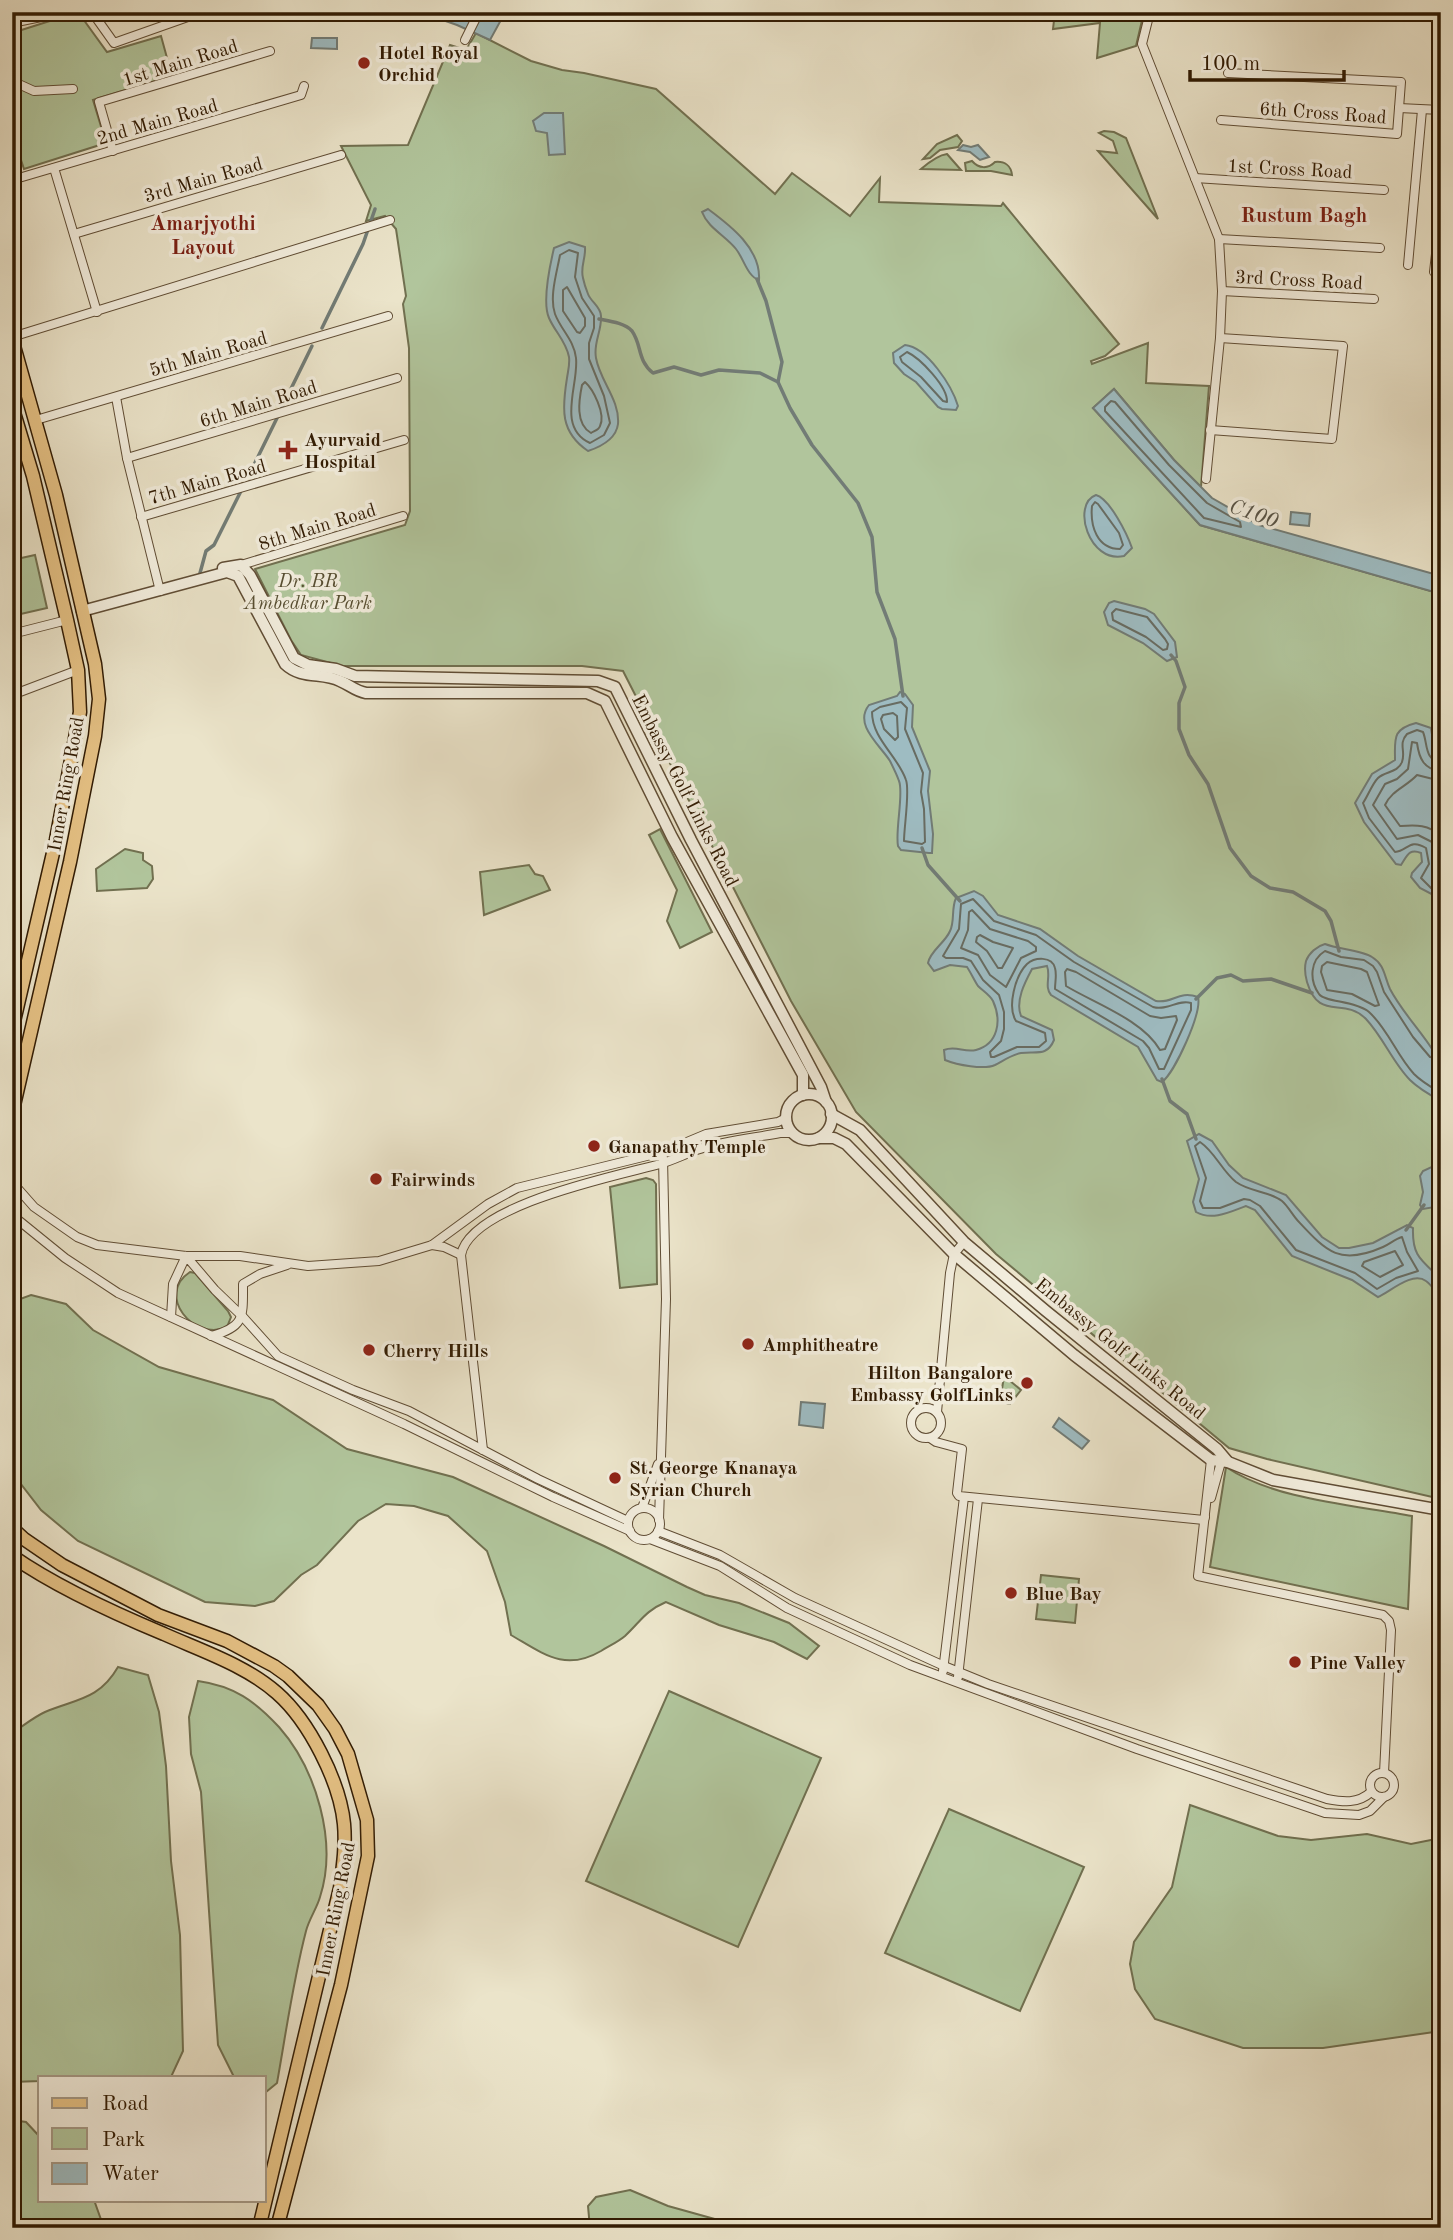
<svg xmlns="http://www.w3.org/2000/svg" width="1453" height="2240" viewBox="0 0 1453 2240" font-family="'Old Standard TT',serif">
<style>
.green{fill:#b1c59c;stroke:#717050;stroke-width:2}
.water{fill:#9ebcc2;stroke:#727c76;stroke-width:2}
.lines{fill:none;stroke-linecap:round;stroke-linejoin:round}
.shore{stroke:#686c62;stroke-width:2}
.stream{stroke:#727c76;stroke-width:3.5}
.minor-casing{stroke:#604d35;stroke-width:10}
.tertiary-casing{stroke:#604d35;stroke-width:13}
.primary-casing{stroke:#311b03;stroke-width:15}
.minor{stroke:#f2eddd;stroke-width:8}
.tertiary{stroke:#f2eddd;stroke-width:10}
.primary{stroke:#e6c285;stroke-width:12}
.poi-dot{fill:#8f2418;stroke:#f2eddd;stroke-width:2.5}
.labels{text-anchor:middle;stroke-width:7;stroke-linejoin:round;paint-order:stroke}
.poi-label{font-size:19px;font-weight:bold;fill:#311b03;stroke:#f2eddd;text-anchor:start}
.street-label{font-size:19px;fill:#311b03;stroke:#f2eddd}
.park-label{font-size:19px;font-style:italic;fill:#574e31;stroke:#f2eddd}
.neighbourhood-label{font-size:21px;font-weight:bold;fill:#7a1f14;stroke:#f2eddd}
.water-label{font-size:21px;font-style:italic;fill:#575346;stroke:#f2eddd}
</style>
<rect width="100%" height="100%" fill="#ebe4ca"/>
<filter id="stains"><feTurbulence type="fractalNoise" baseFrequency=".00286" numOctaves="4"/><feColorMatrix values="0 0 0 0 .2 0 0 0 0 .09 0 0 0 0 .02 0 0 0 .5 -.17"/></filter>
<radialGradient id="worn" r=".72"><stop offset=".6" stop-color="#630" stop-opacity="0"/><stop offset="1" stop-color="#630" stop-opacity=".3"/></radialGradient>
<g class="green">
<polygon points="78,12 107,52 161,36 172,76 93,100 106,143 24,169 12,133 12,33"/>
<polygon points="1055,12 1144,12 1136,46 1097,58 1100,23 1053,29"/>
<polygon points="476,33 531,61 562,70 584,73 656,89 775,194 792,173 850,216 880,178 879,202 1001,206 1003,203 1119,344 1105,356 1091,361 1092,364 1148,343 1146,383 1209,386 1201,487 1174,460 1114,389 1093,408 1200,525 1441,594 1441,1499 1267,1459 1229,1448 996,1254 856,1112 791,1001 623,671 582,666 342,666 301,655 291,640 255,569 405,525 410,511 409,348 403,304 406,296 396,229 385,216 366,221 371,205 341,146 408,145 450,45 466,50"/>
<polygon points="1104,131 1114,132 1126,138 1158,219 1098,151 1117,153 1113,141 1099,133"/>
<polygon points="957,135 962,141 958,147 940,150 930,158 923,159 937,144"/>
<path d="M 947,154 L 961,170 L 921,169 C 928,163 939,155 947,154 Z"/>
<path d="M 972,161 C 979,169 988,169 995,162 C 1005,161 1011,166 1012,175 L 991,171 L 966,171 L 965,163 Z"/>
<polygon points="35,555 47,608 12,616 12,560"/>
<polygon points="660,829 712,932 680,948 667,921 677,890 649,835"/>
<polygon points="125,849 143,853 143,860 152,866 153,879 147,888 97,891 96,869"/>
<polygon points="529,865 535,874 543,876 550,890 484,915 480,872"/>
<polygon points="646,1178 653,1180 656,1184 657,1284 620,1288 610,1187"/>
<path d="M 190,1272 L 195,1273 L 228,1311 L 231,1317 L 227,1327 C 194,1342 155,1295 190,1272 Z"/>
<path d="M 31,1295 L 66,1304 L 93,1330 L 159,1367 L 273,1400 L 347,1449 L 453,1477 L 604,1546 L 687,1587 L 705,1595 L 739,1603 L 789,1623 L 819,1646 L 807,1659 L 774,1642 L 719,1625 L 666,1602 C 645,1611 641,1621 625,1636 C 618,1642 609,1646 601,1651 C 565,1672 544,1654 511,1635 L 505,1602 L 487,1551 L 448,1516 L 414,1506 L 386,1504 L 358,1521 L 317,1565 L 301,1575 L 274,1601 L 255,1606 L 205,1602 L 78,1541 L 41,1510 L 14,1475 L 12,1468 L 12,1312 L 20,1299 Z"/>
<polygon points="1004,1376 1021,1390 1010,1404 1000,1402"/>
<path d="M 1226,1467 C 1275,1500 1354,1505 1412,1516 L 1408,1609 L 1210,1567 Z"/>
<polygon points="1041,1575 1079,1579 1075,1623 1036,1619"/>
<path d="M 118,1667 L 148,1675 L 159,1712 L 166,1766 L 171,1861 L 180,1935 L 183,2051 L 171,2077 L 40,2077 L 40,2081 L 12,2082 L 12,1830 L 14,1814 L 12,1810 L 12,1733 C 23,1726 34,1717 45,1712 C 76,1699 99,1700 118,1667 Z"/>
<path d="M 198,1681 C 234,1686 255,1701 279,1727 C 316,1769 338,1842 320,1897 C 317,1908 309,1919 306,1931 C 293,1981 286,2033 277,2083 L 266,2092 L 264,2092 L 264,2077 L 234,2077 L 218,2045 L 201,1792 L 191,1754 L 189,1717 Z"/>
<polygon points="669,1691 821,1758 738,1947 586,1881"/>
<polygon points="1190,1805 1278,1836 1311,1840 1367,1834 1411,1844 1441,1838 1441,2031 1323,2048 1243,2048 1155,2019 1135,1989 1130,1964 1134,1942 1172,1887"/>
<polygon points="949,1809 1084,1867 1020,2011 885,1953"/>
<polygon points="12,2120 26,2122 40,2137 40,2200 94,2200 104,2228 12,2228"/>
<polygon points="630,2190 668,2206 747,2228 590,2228 588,2206 596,2197"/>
</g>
<g class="water">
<polygon points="420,12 487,12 501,20 490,40 457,25"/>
<polygon points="312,38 337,38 337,49 311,48"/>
<polygon points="544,113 563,113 565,154 549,155 547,133 536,131 533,121"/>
<polygon points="963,145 971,147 978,145 989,157 980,160 970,152 958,150"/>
<path d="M 708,209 C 731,226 761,249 759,280 C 747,276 744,259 736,249 C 726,236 708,228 702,212 Z"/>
<path d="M 569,242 L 585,247 C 586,258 580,267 583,278 C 584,283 586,289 588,294 C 591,302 601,307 601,316 C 602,331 593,343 596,358 C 600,381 620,400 618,424 C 616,440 600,447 588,451 C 560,432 562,409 567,378 C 568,371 570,364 569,357 C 566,341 555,332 549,318 C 542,302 550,265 554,248 Z"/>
<path d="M 905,345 C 927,347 952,386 958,406 L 956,410 L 942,409 L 938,407 L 916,382 L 904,374 L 894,363 L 893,353 Z"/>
<polygon points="1114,389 1174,460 1212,498 1259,525 1441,576 1441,594 1200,525 1093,408"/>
<path d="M 1096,495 C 1110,499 1127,534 1132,548 L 1124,556 C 1089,564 1071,504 1096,495 Z"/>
<polygon points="1291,512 1310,514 1309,526 1290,524"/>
<polygon points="1114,601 1145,609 1154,614 1175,642 1177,657 1167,661 1143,643 1108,625 1104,612 1109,603"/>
<path d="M 900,692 L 905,694 L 913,705 L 912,727 L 930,771 L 928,791 L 933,834 L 932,853 L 929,853 L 901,850 L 898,846 C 895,830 904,793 899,781 C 897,775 893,767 890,761 C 881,746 853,725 869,705 L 897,696 Z"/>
<path d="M 1416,723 L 1431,728 L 1435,753 L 1441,756 L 1441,899 L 1420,888 L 1411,877 L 1412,873 L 1422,862 L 1421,853 C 1409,848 1407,856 1401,865 L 1396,864 L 1364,822 L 1355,803 L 1372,774 L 1395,760 C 1395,739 1392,729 1416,723 Z"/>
<path d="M 974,891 L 983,896 L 998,915 L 1040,929 L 1078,956 L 1156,1001 C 1173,1004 1178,990 1198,997 C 1202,1013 1175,1072 1162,1082 L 1157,1080 L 1138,1047 L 1051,995 C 1044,987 1051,976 1047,966 L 1032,969 C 1025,982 1015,1001 1021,1016 L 1052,1030 L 1054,1040 C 1047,1057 1036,1051 1021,1053 C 1011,1055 1003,1061 995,1065 C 984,1070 957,1065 945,1060 L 944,1050 C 956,1045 964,1053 976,1050 C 998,1044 1002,1021 993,1001 C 990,995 983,991 978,986 C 974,980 971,973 967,967 L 950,965 L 934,971 L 928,963 C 930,951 945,943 950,931 C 955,921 951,909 956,898 Z"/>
<path d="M 1325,944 C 1338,949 1363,951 1372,957 C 1385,965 1384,976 1390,989 C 1402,1012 1421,1031 1434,1052 L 1441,1052 L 1441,1101 C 1430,1095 1419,1089 1410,1080 C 1393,1063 1383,1037 1366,1019 C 1343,996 1319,1022 1307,982 C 1305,975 1304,969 1306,961 C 1309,953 1317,946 1325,944 Z"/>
<path d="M 1199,1134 L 1212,1141 L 1229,1165 L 1243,1178 L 1286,1195 L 1322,1237 L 1339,1248 L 1349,1248 L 1373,1243 L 1407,1225 L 1413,1228 C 1412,1256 1421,1260 1440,1278 L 1441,1299 C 1436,1293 1432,1285 1426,1281 C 1412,1271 1390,1292 1378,1297 L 1352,1280 L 1292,1256 L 1255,1210 L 1246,1206 C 1230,1212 1212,1221 1196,1212 L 1193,1202 L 1199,1179 L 1187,1141 Z"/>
<polygon points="1436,1165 1441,1165 1441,1206 1423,1209 1420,1205 1423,1192 1420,1176 1423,1171"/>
<polygon points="801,1402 825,1404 823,1428 799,1425"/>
<polygon points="1059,1418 1089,1441 1082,1449 1053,1427"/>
</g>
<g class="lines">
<g class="shore">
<path d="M 569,250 L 578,253 L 575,277 L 582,298 L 594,316 L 594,328 L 589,343 L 589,359 L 604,396 L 610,423 L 604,435 L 590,443 C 556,427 579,385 576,358 C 574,340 561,330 555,314 C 549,297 557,272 560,255 Z"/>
<polygon points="567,287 585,318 585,326 580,333 577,332 563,311 563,290"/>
<path d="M 907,352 C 920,358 948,387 947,402 L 943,401 L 921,377 L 902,362 L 900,357 Z"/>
<path d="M 585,382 C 593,389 606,414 600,426 C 599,430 594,431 591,433 C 575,424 579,400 582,385 Z"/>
<polygon points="1111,401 1115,402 1169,465 1207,503 1240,522 1241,527 1204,518 1105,411 1105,407"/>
<path d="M 1095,502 L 1098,504 L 1119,533 L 1123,545 L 1120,549 C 1097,549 1090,526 1092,506 Z"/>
<polygon points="1116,609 1147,617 1165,639 1168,644 1167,649 1163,650 1146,637 1113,620 1112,613"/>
<path d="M 901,702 L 907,708 L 905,729 L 923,773 L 921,792 L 924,809 L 925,842 L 922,844 L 904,841 C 904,827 910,791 906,780 C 898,756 872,739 872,712 L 880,707 Z"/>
<polygon points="893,713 897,716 898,737 895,740 884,729 881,719 883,715"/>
<path d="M 1441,762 C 1424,760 1428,744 1423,732 L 1417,730 L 1407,734 C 1398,744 1406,751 1402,762 C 1398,773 1385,771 1378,778 C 1372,784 1368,796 1363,803 L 1369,818 L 1395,852 C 1408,851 1409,838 1426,848 L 1429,864 L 1421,878 L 1431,888 L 1441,892"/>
<path d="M 1441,771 C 1424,770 1419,758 1417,743 L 1412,742 L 1408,769 L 1397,779 L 1385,784 L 1373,805 L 1397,839 L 1418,835 L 1432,842 L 1438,857 L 1433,877 L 1441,882"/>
<path d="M 1441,781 L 1417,775 C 1406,787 1392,790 1385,805 L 1400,826 C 1416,825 1428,824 1441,836"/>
<path d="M 973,899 L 994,921 L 1036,935 L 1074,962 L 1153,1007 C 1168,1011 1178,999 1191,1003 L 1191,1010 L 1164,1069 L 1159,1069 L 1149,1048 L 1143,1041 L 1055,989 C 1055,982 1057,975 1055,968 C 1052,956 1035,957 1027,964 C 1015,976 1007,1007 1016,1021 L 1045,1033 L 1046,1041 L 1039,1047 L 1017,1047 L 994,1057 L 991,1057 L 990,1052 L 1001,1041 L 1004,1029 L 1004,1012 L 999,995 L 983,980 L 971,961 L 963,958 L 946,958 L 943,956 L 959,929 L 961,904 Z"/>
<polygon points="972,910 990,929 1028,941 1036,947 1036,951 1021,958 1006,987 990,975 978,955 961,948 968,930 969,912"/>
<polygon points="980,935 993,942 1013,948 1002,968 998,968 987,951 976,942 977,937"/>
<polygon points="1327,962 1361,969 1367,972 1379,1005 1375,1006 1352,994 1327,990 1321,972 1322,966"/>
<path d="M 1067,969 L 1076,972 L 1150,1016 L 1161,1018 L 1176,1016 L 1177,1020 L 1165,1049 L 1160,1050 C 1143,1020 1094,1003 1066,986 L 1065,972 Z"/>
<path d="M 1441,1059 L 1430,1057 L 1413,1037 L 1384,992 L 1377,972 L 1373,966 L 1364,960 L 1341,957 L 1325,951 C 1310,960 1309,980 1319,994 C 1324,1002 1356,1001 1369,1012 C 1388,1029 1397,1056 1414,1074 C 1422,1082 1431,1087 1441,1093"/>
<path d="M 1200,1142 C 1215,1152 1222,1171 1236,1182 C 1250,1192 1269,1191 1282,1201 C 1288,1206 1293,1216 1299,1222 C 1327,1252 1340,1266 1383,1247 C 1390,1244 1395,1239 1402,1237 L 1407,1252 L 1418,1271 L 1396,1278 L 1377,1289 L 1355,1273 L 1296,1250 L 1260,1206 L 1250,1200 L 1244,1199 L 1220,1208 L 1203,1208 L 1200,1201 L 1206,1178 L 1195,1146 Z"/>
<polygon points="1395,1251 1403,1265 1380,1277 1362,1266 1364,1262"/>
</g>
<g class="stream">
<polyline points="757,279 766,301 782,362 778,382"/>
<path d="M 599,319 C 609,321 625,323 632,331 C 642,345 637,360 653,373 L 674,367 L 701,375 L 719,370 L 760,373 L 778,382 L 790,408 L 812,445 L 858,503 L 872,537 L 877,592 L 895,639 L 903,696"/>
<polyline points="322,328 363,244 375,209"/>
<polyline points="281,409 312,346"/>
<polyline points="251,471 278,416"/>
<polyline points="200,573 206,551 214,545 242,489"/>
<polyline points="1171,655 1176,661 1185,687 1179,703 1179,729 1189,755 1208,784 1230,848 1251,876 1270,888 1293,892 1325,911 1331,921 1339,951"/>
<polyline points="922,848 928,865 960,901"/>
<polyline points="1196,999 1217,978 1231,975 1243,981 1271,979 1312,993"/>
<polyline points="1162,1079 1170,1101 1187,1114 1196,1139"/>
<polyline points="1406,1230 1424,1205"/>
</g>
<defs>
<g id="minor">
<polyline points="92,12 114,43 202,12"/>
<polyline points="1150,12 1142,44 1219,239 1222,291 1220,338 1206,479"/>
<polyline points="12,23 41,17 44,12"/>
<polyline points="465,40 479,12"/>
<polyline points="12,81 34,91 73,89"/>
<polyline points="1399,108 1441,110"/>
<polyline points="1221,120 1397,134 1401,82 1228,73"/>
<polyline points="113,151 99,102 270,51"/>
<polyline points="54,168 97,312"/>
<polyline points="1195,178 1384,190"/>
<polyline points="12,180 301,95 304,86"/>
<polyline points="74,234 341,155"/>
<polyline points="1219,239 1380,248"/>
<polyline points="1408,265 1422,110"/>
<polyline points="1434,272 1441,209"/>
<polyline points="1222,291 1374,299"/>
<polyline points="12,337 390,220"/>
<polyline points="116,397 127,458 160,591"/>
<polyline points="36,420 388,316"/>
<polyline points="1210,430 1332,439 1343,346 1220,338"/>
<polyline points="127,458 397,378"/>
<polyline points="141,517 404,440"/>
<polyline points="241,565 403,516"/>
<polyline points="12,634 67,620"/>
<polyline points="12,695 78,670"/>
<polyline points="12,1182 34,1207 77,1237 97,1245 186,1256 240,1256 308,1266 379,1261 432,1245 488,1204 517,1188 663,1152 706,1134 778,1122 786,1118"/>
<polyline points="12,1215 65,1258 118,1293 404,1424 553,1497 630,1531"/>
<polyline points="432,1245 444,1247 461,1255"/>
<polyline points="171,1317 173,1284 186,1256 215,1290 243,1317 278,1356 353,1390 409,1411 538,1479 628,1521"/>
<path d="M 211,1336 C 245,1327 243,1317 243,1284 L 260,1274 L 287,1265"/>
<circle cx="926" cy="1423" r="15"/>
<polyline points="937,1412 950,1273 954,1254 964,1242"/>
<polyline points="930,1438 936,1442 962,1449 957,1493 959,1496 1204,1520 1205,1517"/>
<path d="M 483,1450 L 461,1255 C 470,1205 616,1176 660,1164 C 674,1160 687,1153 700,1149 C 725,1140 754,1138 780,1133 L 792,1133"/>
<polyline points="1211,1460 1198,1576 1383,1615 1389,1621 1391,1630 1384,1773"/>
<polyline points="1211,1498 1221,1462"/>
<polyline points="642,1508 658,1464"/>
<circle cx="644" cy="1524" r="16"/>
<polyline points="659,1520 666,1299 663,1158"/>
<path d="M 658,1531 L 720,1555 L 795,1598 L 944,1666 L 988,1684 L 1327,1799 C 1343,1802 1358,1804 1371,1792"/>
<polyline points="650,1539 720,1566 787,1608 910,1665 1137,1749 1325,1813 1359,1815 1370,1811 1384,1797"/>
<polyline points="943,1671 964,1497"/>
<polyline points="958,1677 978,1499"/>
<circle cx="1382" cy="1785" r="12"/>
</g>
<g id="tertiary">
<polyline points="223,568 241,565 250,575 294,658 308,665 336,669 355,676 598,681 615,687 691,840 821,1087 826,1102"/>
<path d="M 82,611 L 227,572 L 238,576 L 285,664 C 302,680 322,672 340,681 C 350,685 355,691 366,693 L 587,693 L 605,701 L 672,837 L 803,1075 L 803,1095"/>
<circle cx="809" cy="1117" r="23"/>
<polyline points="831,1114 860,1130 964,1242 1046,1311 1217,1449 1228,1462 1273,1480 1441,1510"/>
<polyline points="819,1138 834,1138 846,1144 954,1254 1074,1355 1211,1460 1228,1462"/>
</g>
<g id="primary">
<polyline points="12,339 56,495 95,664 99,699 95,736 70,862 12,1114"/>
<polyline points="12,406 33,476 67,620 78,670 80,712 56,840 12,1030"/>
<polyline points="12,1528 24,1539 62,1565 158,1615 227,1641 274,1666 288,1676 318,1705 335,1729 348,1754 367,1820 368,1856 341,1985 277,2228"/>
<path d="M 12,1556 C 55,1586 116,1614 164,1634 C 202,1651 245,1665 277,1693 C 309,1721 340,1782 344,1824 C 346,1846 343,1866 340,1888 L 259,2228"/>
</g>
</defs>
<use href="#minor" class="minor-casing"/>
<use href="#tertiary" class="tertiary-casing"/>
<use href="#primary" class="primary-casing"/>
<use href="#minor" class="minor"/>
<use href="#tertiary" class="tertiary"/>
<use href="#primary" class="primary"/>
</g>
<g class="poi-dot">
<circle cx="364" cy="63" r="7"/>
<path d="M284.5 439.5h7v7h7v7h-7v7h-7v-7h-7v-7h7z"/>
<circle cx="594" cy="1146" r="7"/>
<circle cx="376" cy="1179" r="7"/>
<circle cx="748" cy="1344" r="7"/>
<circle cx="369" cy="1350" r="7"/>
<circle cx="1027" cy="1383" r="7"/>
<circle cx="615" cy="1478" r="7"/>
<circle cx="1011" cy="1593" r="7"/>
<circle cx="1295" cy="1662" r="7"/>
</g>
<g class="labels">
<g class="poi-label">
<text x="378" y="59">Hotel Royal<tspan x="378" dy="22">Orchid</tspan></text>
<text x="304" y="446">Ayurvaid<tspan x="304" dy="22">Hospital</tspan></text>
<text x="608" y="1153">Ganapathy Temple</text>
<text x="390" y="1186">Fairwinds</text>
<text x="762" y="1351">Amphitheatre</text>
<text x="383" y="1357">Cherry Hills</text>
<text x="1013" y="1379" text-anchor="end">Hilton Bangalore<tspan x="1013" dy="22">Embassy GolfLinks</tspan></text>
<text x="629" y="1474">St. George Knanaya<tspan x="629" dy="22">Syrian Church</tspan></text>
<text x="1025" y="1600">Blue Bay</text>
<text x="1309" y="1669">Pine Valley</text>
</g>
<g class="street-label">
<text transform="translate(180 62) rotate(-17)" y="7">1st Main Road</text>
<text transform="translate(1323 112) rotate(4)" y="7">6th Cross Road</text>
<text transform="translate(157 121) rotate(-16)" y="7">2nd Main Road</text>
<text transform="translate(1290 168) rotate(3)" y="7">1st Cross Road</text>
<text transform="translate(203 179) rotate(-16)" y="7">3rd Main Road</text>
<text transform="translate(1299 279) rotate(3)" y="7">3rd Cross Road</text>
<text transform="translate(208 353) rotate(-16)" y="7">5th Main Road</text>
<text transform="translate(258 403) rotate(-17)" y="7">6th Main Road</text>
<text transform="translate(207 481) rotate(-16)" y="7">7th Main Road</text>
<text transform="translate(317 526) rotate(-17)" y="7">8th Main Road</text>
<text transform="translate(65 784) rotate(-80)" y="7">Inner Ring Road</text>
<text transform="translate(686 790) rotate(63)" y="7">Embassy Golf Links Road</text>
<text transform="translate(1121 1348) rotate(39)" y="7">Embassy Golf Links Road</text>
<text transform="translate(335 1909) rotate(-79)" y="7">Inner Ring Road</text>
</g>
<g class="park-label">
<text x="308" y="587">Dr. BR<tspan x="308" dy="22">Ambedkar Park</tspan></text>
</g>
<g class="neighbourhood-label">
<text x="1304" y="222">Rustum Bagh</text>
<text x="203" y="230">Amarjyothi<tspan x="203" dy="24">Layout</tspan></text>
</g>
<g class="water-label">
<text transform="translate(1254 513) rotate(19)" y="7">C100</text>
</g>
</g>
<rect width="1453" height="2240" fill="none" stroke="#ebe4ca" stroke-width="42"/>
<rect x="14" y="14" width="1425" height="2212" fill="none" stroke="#311b03" stroke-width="3.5"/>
<rect x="21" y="21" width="1411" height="2198" fill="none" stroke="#311b03" stroke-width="2"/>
<rect x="38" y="2076" width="228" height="126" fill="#f2eddd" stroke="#a59986" stroke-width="2"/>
<rect x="52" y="2098" width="35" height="10" fill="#e6c285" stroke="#a59986" stroke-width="2"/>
<text x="102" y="2110" font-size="21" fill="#311b03">Road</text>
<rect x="52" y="2128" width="35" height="21" fill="#b1c59c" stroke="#a59986" stroke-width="2"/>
<text x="102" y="2146" font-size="21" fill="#311b03">Park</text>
<rect x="52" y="2163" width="35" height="21" fill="#9ebcc2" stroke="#a59986" stroke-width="2"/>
<text x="102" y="2180" font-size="21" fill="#311b03">Water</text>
<path d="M1190 70v10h154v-10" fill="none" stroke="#311b03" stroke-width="3.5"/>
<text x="1201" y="70" font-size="21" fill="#311b03" stroke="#f2eddd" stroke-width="5" paint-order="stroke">100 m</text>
<rect width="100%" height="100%" filter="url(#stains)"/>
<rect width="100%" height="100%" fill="url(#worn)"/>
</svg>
